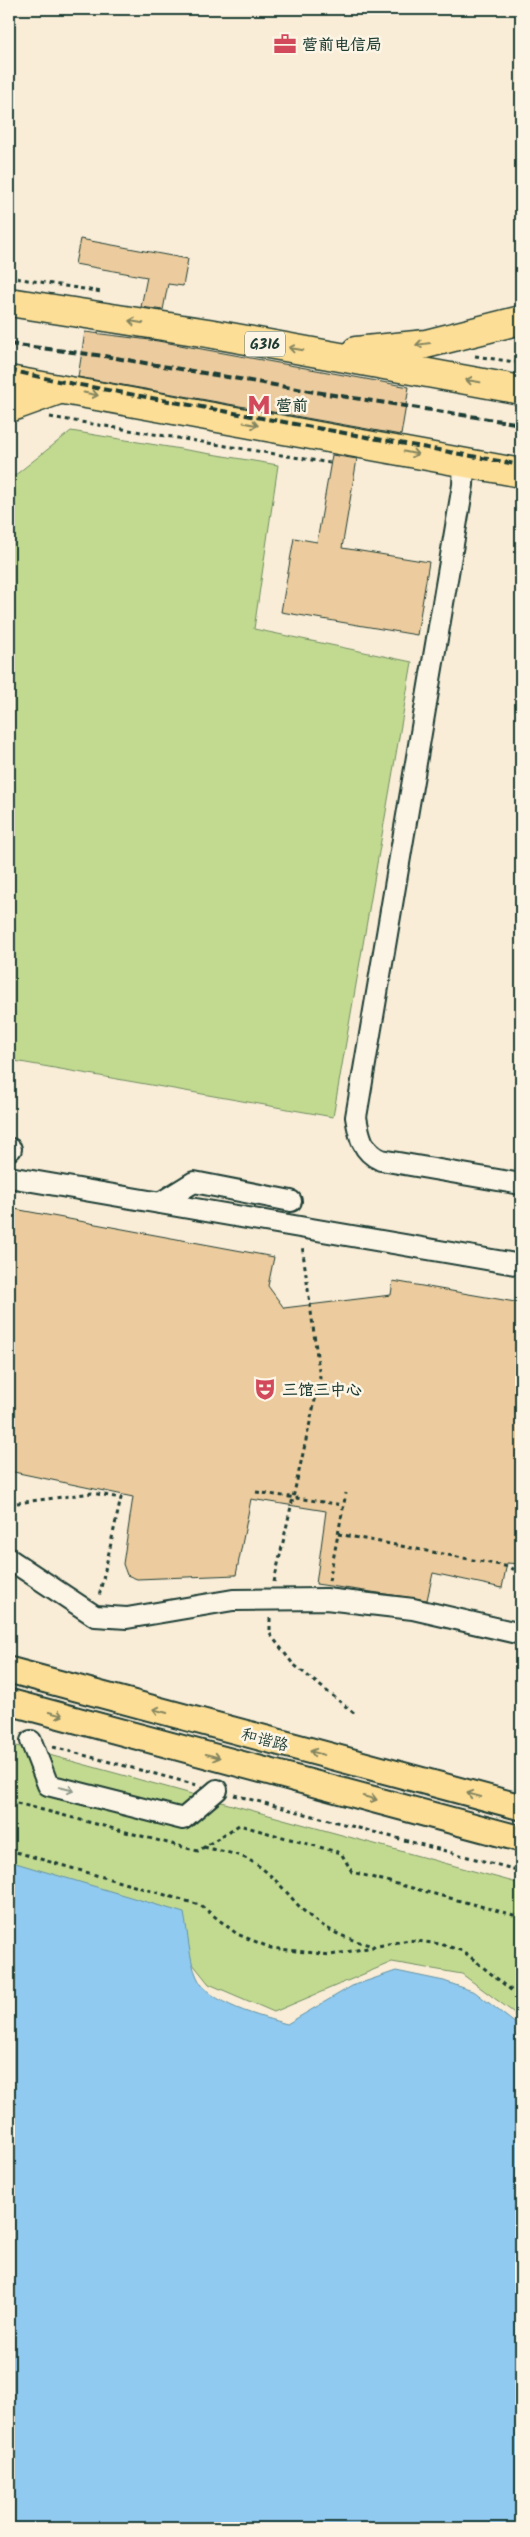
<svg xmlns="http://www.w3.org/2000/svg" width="530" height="2537" viewBox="0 0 530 2537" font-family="Kalam,'LXGW WenKai TC',sans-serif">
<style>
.green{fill:#c2da90;stroke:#708c62}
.water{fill:#90caf0;stroke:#6392a5}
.building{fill:#eccc9e;stroke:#1f3d34}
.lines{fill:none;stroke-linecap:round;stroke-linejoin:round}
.minor-casing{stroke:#1f3d34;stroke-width:24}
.major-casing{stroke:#1f3d34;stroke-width:29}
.highway-casing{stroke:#1f3d34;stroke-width:31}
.path{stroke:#1f3d34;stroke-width:3;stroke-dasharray:4 4;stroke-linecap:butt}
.minor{stroke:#fcf5e5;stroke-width:20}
.major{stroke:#fdde96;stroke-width:25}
.highway{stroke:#fdde96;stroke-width:28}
.rail{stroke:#1f3d34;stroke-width:4;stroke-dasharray:8 4;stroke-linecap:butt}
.path-bridge{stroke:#1f3d34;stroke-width:3;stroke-dasharray:4 4;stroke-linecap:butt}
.oneway{stroke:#838560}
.oneway2{stroke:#8e998c}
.labels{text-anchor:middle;stroke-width:5;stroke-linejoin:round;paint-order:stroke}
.shield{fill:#fcf5e5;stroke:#617469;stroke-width:1}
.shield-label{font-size:15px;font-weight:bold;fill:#1f3d34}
.poi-label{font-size:16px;font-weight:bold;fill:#1f3d34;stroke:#fcf5e5;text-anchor:start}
.street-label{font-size:16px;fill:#1f3d34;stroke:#fcf5e5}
</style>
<rect width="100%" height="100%" fill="#f9edd7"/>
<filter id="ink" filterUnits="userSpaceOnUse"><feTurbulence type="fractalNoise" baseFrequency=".02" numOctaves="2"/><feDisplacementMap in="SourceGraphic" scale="10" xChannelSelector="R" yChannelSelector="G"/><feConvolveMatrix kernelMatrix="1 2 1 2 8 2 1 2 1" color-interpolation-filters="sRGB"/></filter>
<g filter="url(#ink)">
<g class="green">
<polygon points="71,431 278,465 254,629 412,662 333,1117 9,1060 9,480"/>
<polygon points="9,1744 521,1884 521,2018 462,1974 392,1962 274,2012 209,1984 156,1918 9,1874"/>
</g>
<path class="water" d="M 9,1861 L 184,1913 C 188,1932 189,1960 197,1977 C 208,2004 262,2017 287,2024 L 352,1986 L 396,1971 L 444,1981 L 475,1992 L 521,2028 L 521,2528 L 9,2528 Z"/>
<g class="building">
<polygon points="80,239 188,259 183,286 168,284 163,310 141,307 147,277 75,264"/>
<polygon points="85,332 158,341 409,387 401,435 78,377"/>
<polygon points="332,455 357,459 342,548 429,562 417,635 281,612 294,538 317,542"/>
<polygon points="9,1208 274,1257 268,1286 284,1308 391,1295 393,1281 521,1303 521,1564 507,1563 502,1588 433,1573 427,1600 316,1584 326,1511 251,1499 236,1575 137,1579 127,1575 123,1564 133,1497 9,1471"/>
</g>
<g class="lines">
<defs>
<g id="minor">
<path d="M 464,463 L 463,485 L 356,1117 C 359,1135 362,1152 381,1160 L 521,1184"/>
<polyline points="9,1149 11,1149"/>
<polyline points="9,1177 521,1265"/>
<polyline points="160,1203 194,1182 291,1201"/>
<polyline points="9,1559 95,1616 127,1618 233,1600 326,1599 413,1609 521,1634"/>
<polyline points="31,1741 48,1785 183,1819 217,1790"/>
</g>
<g id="major">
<polyline points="9,1670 521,1807"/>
<polyline points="9,1702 521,1839"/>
</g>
<g id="highway">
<polyline points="9,302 208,333 521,390"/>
<polyline points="356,351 426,344 521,320"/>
<polyline points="9,380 521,473"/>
<polyline points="9,408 59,390"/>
</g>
</defs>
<use href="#minor" class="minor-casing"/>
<use href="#major" class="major-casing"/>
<use href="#highway" class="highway-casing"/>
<g class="path">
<polyline points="9,277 102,292"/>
<polyline points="475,356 521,363"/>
<polyline points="50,417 330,463"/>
<polyline points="9,1504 92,1493 121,1498 99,1597"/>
<polyline points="338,1534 510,1567 521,1574"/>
<polyline points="329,1581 346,1493"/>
<polyline points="274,1582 320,1378 302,1245"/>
<polyline points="270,1618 270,1634 293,1664 354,1713"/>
<polyline points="53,1747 197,1785"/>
<polyline points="234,1795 521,1871"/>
<polyline points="9,1801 198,1851 239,1825 341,1853 352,1872 521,1917"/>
<path d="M 204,1847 C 218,1851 237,1853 249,1860 C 269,1871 282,1887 297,1904 C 318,1927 344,1939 374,1946"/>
<polyline points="9,1850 200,1905 237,1934 271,1948 331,1955 409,1940 440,1944 463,1951 521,1998"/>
</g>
<use href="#minor" class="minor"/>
<use href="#major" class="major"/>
<use href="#highway" class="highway"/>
<g class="rail">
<polyline points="9,344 104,356 315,392 521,424"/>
<polyline points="9,370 58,381 521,465"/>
</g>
<polyline class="path-bridge" points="256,1492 343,1505"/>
</g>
<defs><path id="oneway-shaft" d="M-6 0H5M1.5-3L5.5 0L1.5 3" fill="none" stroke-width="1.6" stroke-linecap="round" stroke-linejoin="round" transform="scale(1.25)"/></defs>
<g class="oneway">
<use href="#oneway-shaft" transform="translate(136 322) rotate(-171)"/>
<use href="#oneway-shaft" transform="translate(423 344) rotate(172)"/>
<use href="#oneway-shaft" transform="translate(296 349) rotate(-170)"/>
<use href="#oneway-shaft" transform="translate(473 381) rotate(-170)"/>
<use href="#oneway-shaft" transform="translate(91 394) rotate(11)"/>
<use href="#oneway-shaft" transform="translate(251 424) rotate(11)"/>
<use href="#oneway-shaft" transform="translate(411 453) rotate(11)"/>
<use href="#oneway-shaft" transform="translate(160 1711) rotate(-165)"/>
<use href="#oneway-shaft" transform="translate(56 1714) rotate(15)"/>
<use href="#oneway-shaft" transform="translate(317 1753) rotate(-165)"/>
<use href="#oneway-shaft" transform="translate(213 1756) rotate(15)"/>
<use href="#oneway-shaft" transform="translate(474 1795) rotate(-165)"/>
<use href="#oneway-shaft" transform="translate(370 1798) rotate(15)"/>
</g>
<use class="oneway2" href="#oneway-shaft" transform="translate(67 1789) rotate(14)"/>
</g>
<defs>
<symbol id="office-bare" viewBox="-9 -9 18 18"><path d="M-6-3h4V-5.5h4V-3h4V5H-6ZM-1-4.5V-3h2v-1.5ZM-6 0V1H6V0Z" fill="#d1495b" stroke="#fcf5e5" stroke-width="2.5" paint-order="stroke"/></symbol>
<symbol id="metro-bare" viewBox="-9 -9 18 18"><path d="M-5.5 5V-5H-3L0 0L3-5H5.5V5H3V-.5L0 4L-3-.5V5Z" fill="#d1495b" stroke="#fcf5e5" stroke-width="2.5" paint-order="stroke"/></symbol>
<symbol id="theatre-bare" viewBox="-9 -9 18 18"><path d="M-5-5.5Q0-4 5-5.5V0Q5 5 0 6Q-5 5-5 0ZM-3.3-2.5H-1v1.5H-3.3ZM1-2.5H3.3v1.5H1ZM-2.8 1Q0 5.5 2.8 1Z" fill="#d1495b" stroke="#fcf5e5" stroke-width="2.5" paint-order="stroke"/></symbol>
</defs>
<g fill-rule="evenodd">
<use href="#office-bare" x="269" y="28" width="32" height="32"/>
<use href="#metro-bare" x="243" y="389" width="32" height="32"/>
<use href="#theatre-bare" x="249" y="1373" width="32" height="32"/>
</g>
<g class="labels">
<rect class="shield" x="245" y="331.5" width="40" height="25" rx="4"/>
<g class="shield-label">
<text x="265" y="349">G316</text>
</g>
<g class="poi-label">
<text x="302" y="50">营前电信局</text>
<text x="276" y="411">营前</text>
<text x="282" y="1395">三馆三中心</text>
</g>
<g class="street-label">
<text transform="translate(265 1739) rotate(15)" y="6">和谐路</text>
</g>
</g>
<rect width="530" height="2537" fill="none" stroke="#fcf5e5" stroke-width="30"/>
<rect x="15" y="15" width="500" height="2507" fill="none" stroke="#1f3d34" stroke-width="2" filter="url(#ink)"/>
</svg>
